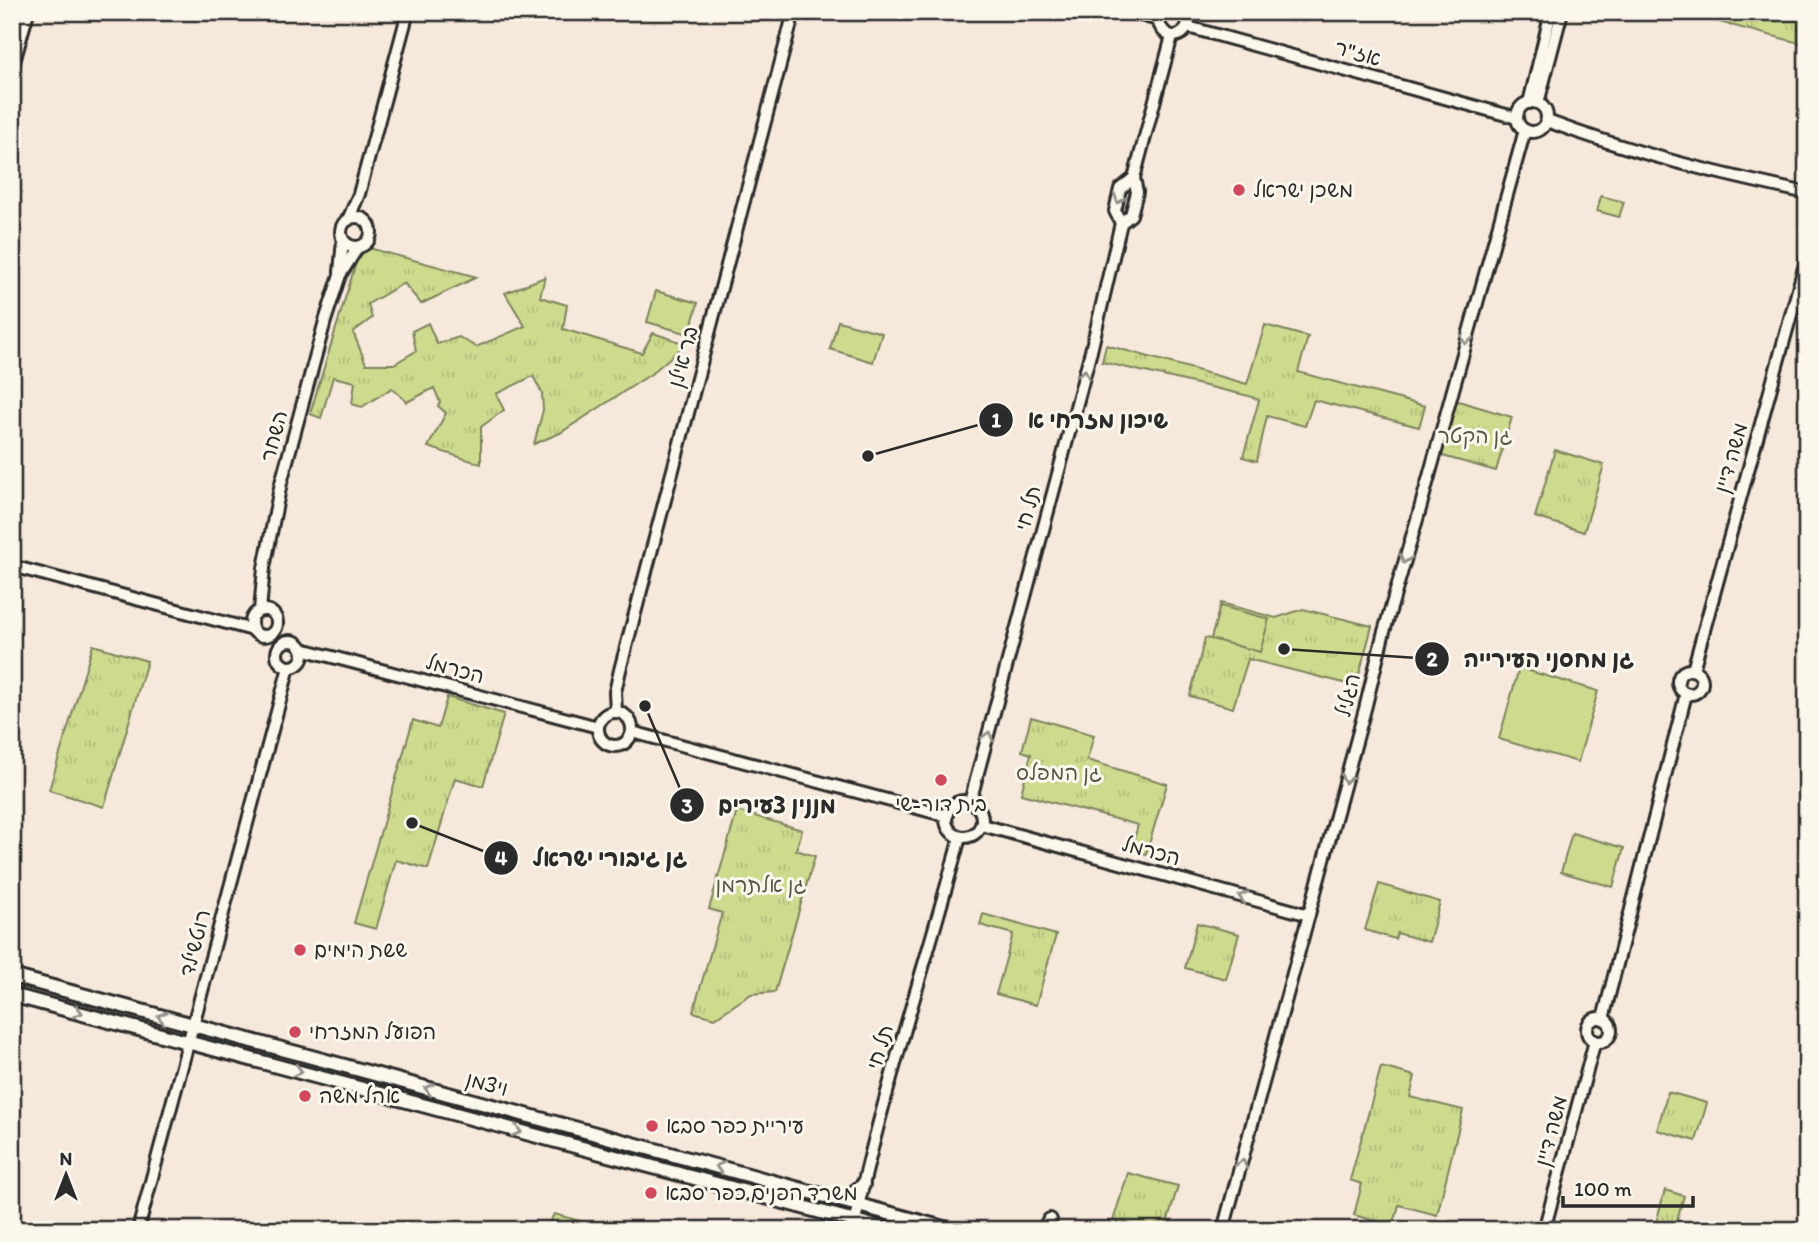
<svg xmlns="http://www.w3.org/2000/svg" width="1819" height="1242" viewBox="0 0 1819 1242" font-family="Itim,'Playpen Sans Hebrew',sans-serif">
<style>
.park{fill:url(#park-tufts);stroke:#7c835c;stroke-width:2}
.garden{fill:#cedb8e;stroke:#7c835c;stroke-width:2}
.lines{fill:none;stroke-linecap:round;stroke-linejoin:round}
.tertiary-casing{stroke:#2b2b2b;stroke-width:16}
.secondary-casing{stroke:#2b2b2b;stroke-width:18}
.tertiary{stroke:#fbf7ec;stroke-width:10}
.secondary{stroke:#fbf7ec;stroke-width:12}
.oneway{stroke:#93918c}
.poi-dot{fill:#d1495b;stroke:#fbf7ec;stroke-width:2.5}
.labels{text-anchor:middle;stroke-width:6;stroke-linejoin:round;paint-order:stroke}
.street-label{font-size:21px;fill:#2b2b2b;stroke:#fbf7ec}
.poi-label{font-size:21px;fill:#2b2b2b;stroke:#fbf7ec;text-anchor:start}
.park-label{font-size:21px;fill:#545744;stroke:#fbf7ec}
.leader{fill:none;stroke:#2b2b2b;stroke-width:2.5}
.callout-dot{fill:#2b2b2b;stroke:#fbf7ec;stroke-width:2.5}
.mark-label{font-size:21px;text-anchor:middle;font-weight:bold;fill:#fff}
.callout-label{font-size:23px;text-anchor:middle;font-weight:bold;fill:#2b2b2b;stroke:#fbf7ec;stroke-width:6;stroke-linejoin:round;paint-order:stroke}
</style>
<defs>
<pattern id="park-tufts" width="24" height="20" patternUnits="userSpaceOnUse" patternTransform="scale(1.75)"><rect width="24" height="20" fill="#cedb8e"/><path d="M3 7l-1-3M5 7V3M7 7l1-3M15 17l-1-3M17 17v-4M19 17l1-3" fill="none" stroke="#b1bc7b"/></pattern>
</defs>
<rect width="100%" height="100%" fill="#f6e8db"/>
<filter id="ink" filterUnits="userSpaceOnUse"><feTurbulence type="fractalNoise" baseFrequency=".0143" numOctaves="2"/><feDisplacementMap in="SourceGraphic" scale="14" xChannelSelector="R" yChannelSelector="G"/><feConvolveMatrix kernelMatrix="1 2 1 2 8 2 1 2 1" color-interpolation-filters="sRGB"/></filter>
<g filter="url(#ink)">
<g class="park">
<polygon points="1681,12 1807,12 1807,45"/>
<polygon points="1601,196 1624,202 1619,217 1597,211"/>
<polygon points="361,246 477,277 421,304 404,283 368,304 372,318 353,332 366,364 394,364 416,351 412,331 428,323 437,344 459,337 476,347 525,326 505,293 545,277 540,297 567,305 563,329 642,353 653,333 686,344 651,374 560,433 534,444 543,410 542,393 533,376 496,394 504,410 481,427 481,464 428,447 446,413 438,406 440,402 434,388 407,402 392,388 362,407 352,404 355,382 333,377 321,418 310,414"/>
<polygon points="1265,325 1308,337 1298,372 1425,406 1419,427 1314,400 1305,426 1267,416 1257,461 1243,457 1259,400 1249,396 1102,362 1106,345 1247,384"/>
<polygon points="1455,400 1512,417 1496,471 1439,455"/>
<polygon points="1555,450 1604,465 1584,532 1535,517"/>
<polygon points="1221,603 1276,618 1303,609 1372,626 1356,686 1248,659 1233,708 1190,696 1205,638 1211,639"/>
<polygon points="93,645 147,661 104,807 49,790"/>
<polygon points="447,697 504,714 483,786 455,778 428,869 396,860 376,929 354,923 413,720 438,728"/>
<polygon points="1031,717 1094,735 1087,760 1167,784 1146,854 1131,850 1138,825 1021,794 1031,754 1022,751"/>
<polygon points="737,811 802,830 796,850 815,856 775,992 751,994 715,1018 693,1012 722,913 709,909"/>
<polygon points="1379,884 1440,902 1429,942 1397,933 1395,939 1365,930"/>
<polygon points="983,914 1056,935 1036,1005 996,994 1013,934 980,925"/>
<polygon points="1197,923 1239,934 1226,979 1185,968"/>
<polygon points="1381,1067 1415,1076 1410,1097 1463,1110 1437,1215 1399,1205 1393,1226 1354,1215 1362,1184 1350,1180"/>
<polygon points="1668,1092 1707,1103 1696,1141 1657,1130"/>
<polygon points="1128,1173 1178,1186 1165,1230 1146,1230 1113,1221"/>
<polygon points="1665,1190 1684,1196 1674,1230 1654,1230"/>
<polygon points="554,1214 603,1227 603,1230 546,1230"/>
</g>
<g class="garden">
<polygon points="656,291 698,303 689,334 647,322"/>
<polygon points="838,321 882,333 873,362 830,349"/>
<polygon points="1220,606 1269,619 1260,652 1211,639"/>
<polygon points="1519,668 1598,691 1578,762 1499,739"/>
<polygon points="1572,833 1624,848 1613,887 1561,872"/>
</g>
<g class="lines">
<defs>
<g id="tertiary">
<polyline points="1130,12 1158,20"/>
<path d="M 1162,12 L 1158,20 C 1165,48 1197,35 1185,12"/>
<polyline points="1188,27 1517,118"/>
<polyline points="12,69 28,12"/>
<circle cx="1532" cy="117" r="15"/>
<polyline points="1529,103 1551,12"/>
<polyline points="1538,103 1562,12"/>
<path d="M 1547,121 C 1632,153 1719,174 1807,193"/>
<circle cx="356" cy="232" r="15"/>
<polyline points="348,220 359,194 408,12"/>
<polyline points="1121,223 1115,211 1120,189 1134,178"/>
<polyline points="340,272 343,240"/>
<polyline points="12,566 253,630"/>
<polyline points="260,610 264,568 281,483 325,321 340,275 358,247"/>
<circle cx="264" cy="623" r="13"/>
<circle cx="290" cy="654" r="13"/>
<polyline points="302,649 598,727"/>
<circle cx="1690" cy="682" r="12"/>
<polyline points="1693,670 1807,257"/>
<polyline points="616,712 615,692 620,670 794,12"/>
<circle cx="615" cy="729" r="17"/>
<polyline points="632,732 947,816"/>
<circle cx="964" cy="819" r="18"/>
<polyline points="970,802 1091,351 1121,223 1131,215 1137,192 1134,178 1172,36"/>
<polyline points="982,825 1309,915"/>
<circle cx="1599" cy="1030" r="12"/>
<polyline points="1603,1019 1686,694"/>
<polyline points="138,1230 289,667"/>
<path d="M 853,1230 C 881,1097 925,968 960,837"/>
<polyline points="1223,1230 1365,709 1383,635 1418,516 1525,130"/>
<polyline points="1544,1230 1595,1041"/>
</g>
<g id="secondary">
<polyline points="12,976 951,1230"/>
<polyline points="12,995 888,1230"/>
<polyline points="844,1201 863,1185"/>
<polyline points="1043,1230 1050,1220"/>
</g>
</defs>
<use href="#tertiary" class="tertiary-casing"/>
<use href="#secondary" class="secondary-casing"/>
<use href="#tertiary" class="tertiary"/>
<use href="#secondary" class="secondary"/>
</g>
<defs><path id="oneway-chevron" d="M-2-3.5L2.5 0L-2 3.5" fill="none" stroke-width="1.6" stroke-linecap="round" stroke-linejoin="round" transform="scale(1.75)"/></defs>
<g class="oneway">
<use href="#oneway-chevron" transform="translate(1119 199) rotate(109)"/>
<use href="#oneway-chevron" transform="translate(1466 340) rotate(105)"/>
<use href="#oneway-chevron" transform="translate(1084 374) rotate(-74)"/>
<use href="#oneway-chevron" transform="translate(1405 559) rotate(106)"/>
<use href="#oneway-chevron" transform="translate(988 736) rotate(-75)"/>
<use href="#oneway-chevron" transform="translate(1346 779) rotate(105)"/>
<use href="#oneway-chevron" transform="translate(1243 897) rotate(-165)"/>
<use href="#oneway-chevron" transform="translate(78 1012) rotate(15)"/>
<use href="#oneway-chevron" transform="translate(162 1017) rotate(-165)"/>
<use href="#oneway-chevron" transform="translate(298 1071) rotate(15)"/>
<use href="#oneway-chevron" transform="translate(429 1089) rotate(-165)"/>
<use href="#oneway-chevron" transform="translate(517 1131) rotate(15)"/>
<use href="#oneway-chevron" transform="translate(1242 1164) rotate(-74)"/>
<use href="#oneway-chevron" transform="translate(720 1167) rotate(-165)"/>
</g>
</g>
<g class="poi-dot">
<circle cx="1239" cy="190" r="7"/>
<circle cx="941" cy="780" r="7"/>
<circle cx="300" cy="950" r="7"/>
<circle cx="295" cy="1032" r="7"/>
<circle cx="305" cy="1096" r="7"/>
<circle cx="652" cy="1126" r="7"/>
<circle cx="651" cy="1193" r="7"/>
</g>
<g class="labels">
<g class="street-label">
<text transform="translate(1358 53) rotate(16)" y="7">אז"ר</text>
<text transform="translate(683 357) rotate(-75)" y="7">בר אילן</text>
<text transform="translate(274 436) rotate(-75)" y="7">השחר</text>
<text transform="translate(1731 458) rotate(-74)" y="7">משה דיין</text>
<text transform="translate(1028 508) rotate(-75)" y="7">תל חי</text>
<text transform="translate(455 669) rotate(15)" y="7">הכרמל</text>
<text transform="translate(1348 695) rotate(-76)" y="7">הגליל</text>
<text transform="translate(1151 851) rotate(15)" y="7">הכרמל</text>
<text transform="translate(195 943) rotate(-75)" y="7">רוטשילד</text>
<text transform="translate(880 1047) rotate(-73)" y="7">תל חי</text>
<text transform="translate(487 1084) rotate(15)" y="7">ויצמן</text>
<text transform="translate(1551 1131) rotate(-75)" y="7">משה דיין</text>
</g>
<g class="poi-label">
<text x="1253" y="197">משכן ישראל</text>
<text x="941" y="811" text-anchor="middle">בית דור-שי</text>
<text x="314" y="957">ששת הימים</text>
<text x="309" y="1039">הפועל המזרחי</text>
<text x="319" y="1103">אהל משה</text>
<text x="666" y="1133">עיריית כפר סבא</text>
<text x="665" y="1200">משרד הפנים כפר סבא</text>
</g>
<g class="park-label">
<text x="1475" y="443">גן הקטר</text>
<text x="1059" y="780">גן המפלס</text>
<text x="761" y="892">גן אלתרמן</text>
</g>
</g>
<path class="leader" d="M868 456L996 420M1284 649L1432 659M645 706L687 805M412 823L501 858"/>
<g class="callout-dot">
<circle cx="868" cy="456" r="7"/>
<circle cx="1284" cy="649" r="7"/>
<circle cx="645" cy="706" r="7"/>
<circle cx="412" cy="823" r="7"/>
<circle cx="996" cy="420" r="18"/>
<circle cx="1432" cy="659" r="18"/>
<circle cx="687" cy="805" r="18"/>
<circle cx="501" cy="858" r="18"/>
</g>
<g class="mark-label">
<text x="996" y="427">1</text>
<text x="1432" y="666">2</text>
<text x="687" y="813">3</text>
<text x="501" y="865">4</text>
</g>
<g class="callout-label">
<text x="1098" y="428">שיכון מזרחי א</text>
<text x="1549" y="667">גן מחסני העירייה</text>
<text x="777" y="813">מננין צעירים</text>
<text x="610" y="866">גן גיבורי ישראל</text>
</g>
<rect width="1819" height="1242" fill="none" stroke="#fbf7ec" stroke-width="42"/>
<rect x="21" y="21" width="1777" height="1200" fill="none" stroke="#2b2b2b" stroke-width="2.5" filter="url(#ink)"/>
<g transform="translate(66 1175)" stroke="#fbf7ec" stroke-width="5" paint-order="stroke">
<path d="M0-5L12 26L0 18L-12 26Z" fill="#2b2b2b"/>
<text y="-10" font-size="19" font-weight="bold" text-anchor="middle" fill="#2b2b2b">N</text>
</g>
<path d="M1563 1196v10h130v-10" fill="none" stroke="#2b2b2b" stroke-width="3.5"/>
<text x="1574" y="1196" font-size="21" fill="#2b2b2b" stroke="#fbf7ec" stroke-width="5" paint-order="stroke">100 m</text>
</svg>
